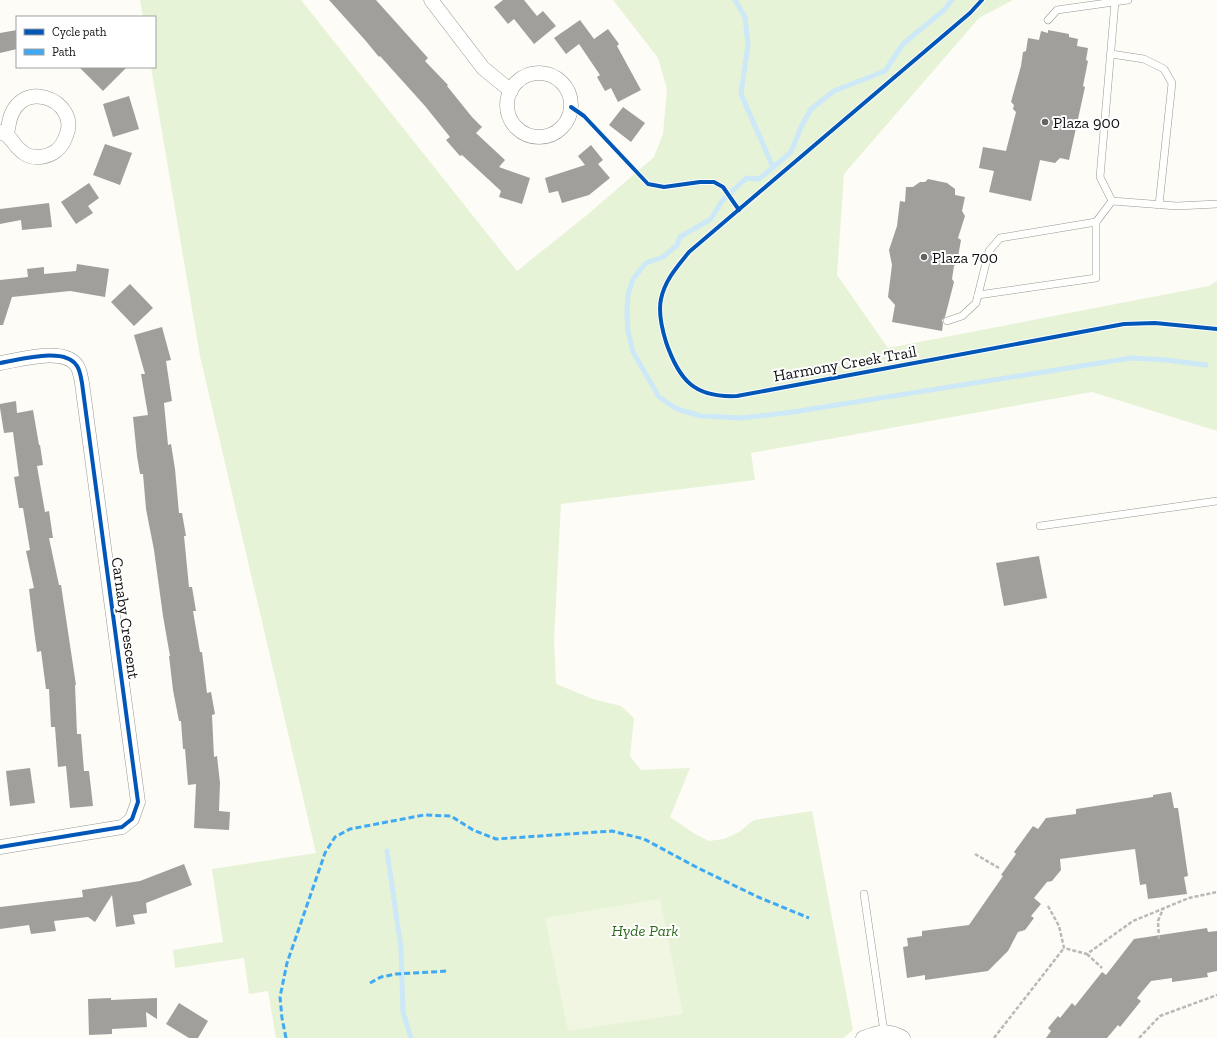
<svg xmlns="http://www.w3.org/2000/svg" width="1217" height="1038" viewBox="0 0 1217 1038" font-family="'Zilla Slab',serif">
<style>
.green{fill:#e7f3d7}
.pitch{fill:#f0f6e1}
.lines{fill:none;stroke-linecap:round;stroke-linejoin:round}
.stream{stroke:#cde8f7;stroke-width:5}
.building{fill:#a19f9c}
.service-casing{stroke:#979795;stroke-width:8}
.minor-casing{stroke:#979795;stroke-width:15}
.path{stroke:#b9b9b8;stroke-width:2.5;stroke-dasharray:4 2;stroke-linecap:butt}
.service{stroke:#fffffe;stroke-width:7}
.minor{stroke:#fffffe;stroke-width:14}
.quiet{stroke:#3fa9f5;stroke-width:3;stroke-dasharray:6 3;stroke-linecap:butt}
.cycleway-casing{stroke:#fff;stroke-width:6}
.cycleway{stroke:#0057b8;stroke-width:4}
.poi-dot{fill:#646362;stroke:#fff;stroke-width:1.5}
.labels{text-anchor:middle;stroke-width:4;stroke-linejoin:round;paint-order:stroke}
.poi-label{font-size:16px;fill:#111;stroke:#fff;text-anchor:start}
.street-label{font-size:16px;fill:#111;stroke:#fff}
.park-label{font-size:16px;font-style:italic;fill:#2f6b1f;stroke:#fff}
</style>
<rect width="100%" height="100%" fill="#fdfcf7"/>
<polygon class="green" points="140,0 301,0 517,271 587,215 654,157 663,134 667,89 658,58 613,0 1013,0 979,18 844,174 837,275 888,348 1209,286 1217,281 1217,431 1092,392 751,453 755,480 561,504 554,641 556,684 593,699 621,706 634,718 630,756 641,770 690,768 670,817 695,834 709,841 724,839 739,832 754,820 812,811 853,1030 843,1038 276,1038 268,991 249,994 244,958 175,968 173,950 223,942 212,869 316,853 200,356 151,67 155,67 155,17 143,17"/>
<polygon class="pitch" points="660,899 683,1014 568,1031 545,918"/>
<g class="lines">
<g class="stream">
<polyline points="735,0 745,17 748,45 741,94 773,167"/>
<polyline points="952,0 944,10 903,44 885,71 834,91 811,109 801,127 791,152 759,179 747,178 742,182 722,201 711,219 680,237 677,245 663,257 646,263 633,279 628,294 627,313 628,331 633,352 659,397 677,409 701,416 742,418 793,412 1131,358 1166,360 1206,365"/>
<polyline points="387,851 401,948 403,1012 411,1038"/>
</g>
</g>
<g class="building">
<polygon points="329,0 376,0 428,58 425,61 448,85 447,86 472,117 482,127 476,133 505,160 499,167 530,178 522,204 499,197 501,191 462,155 460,156 446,140 450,137 425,106 380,56 379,57 365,40"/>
<polygon points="503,0 524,0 537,16 543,11 556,26 534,44 514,19 508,24 494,7"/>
<polygon points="580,20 594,39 608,29 619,44 617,46 641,90 618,102 611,88 605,91 597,77 600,75 579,44 566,54 554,38"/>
<polygon points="17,30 17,49 0,53 0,33"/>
<polygon points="1048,30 1069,34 1069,37 1078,39 1077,46 1088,48 1086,60 1088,61 1083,86 1085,87 1069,160 1060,158 1055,163 1040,160 1031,201 989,192 994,171 979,168 983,147 1006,151 1016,112 1013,109 1014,105 1011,102 1021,66 1023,52 1026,51 1028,38 1039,40 1041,31 1048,33"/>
<polygon points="79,67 127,67 103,91"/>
<polygon points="129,96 139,129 113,137 103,104"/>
<polygon points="623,107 645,123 631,142 609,125"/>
<polygon points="105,144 132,153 120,185 93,175"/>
<polygon points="591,145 603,160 598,164 610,178 589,195 562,203 558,191 549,193 545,178 585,165 578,156"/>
<polygon points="928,179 947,183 955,189 955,195 965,197 962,211 965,216 958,238 961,240 957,263 954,266 952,279 954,282 945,317 942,320 943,324 942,331 892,322 895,305 888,297 892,265 889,250 897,226 900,201 905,202 906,187 913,187 920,182 925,182"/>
<polygon points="89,183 99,198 88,206 93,213 76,224 61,202"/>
<polygon points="49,203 52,227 22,230 21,220 0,224 0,209"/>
<polygon points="77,264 109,269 105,297 70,291 12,297 3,325 0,325 0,280 28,277 27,269 44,267 44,274 76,271"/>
<polygon points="130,284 153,308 134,326 111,302"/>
<polygon points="162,327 171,360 166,361 172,401 164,403 168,445 171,444 175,469 179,513 182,513 186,536 184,536 189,587 192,587 196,611 193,611 200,652 202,652 207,693 211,692 215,714 212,715 214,757 217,756 220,783 219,811 230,812 229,830 194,828 196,784 188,785 185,749 183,749 181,721 179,721 173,690 169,656 170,656 163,616 154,550 146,509 143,474 140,474 137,456 133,417 148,415 141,374 145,374 134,335"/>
<polygon points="16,401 17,413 33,410 39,445 40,445 43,465 37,466 45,512 49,511 53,538 49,538 59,585 61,585 76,685 75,685 77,734 81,734 84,771 89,771 93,806 70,808 66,766 58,767 55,727 51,727 49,689 46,689 41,651 37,652 34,630 29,589 34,588 26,551 30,550 23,508 19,508 14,477 19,476 13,432 4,433 0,408 0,404"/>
<polygon points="1039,556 1047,598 1004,606 996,563"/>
<polygon points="30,768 35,803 10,806 6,771"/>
<polygon points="1171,792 1174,808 1178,808 1188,876 1184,877 1187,894 1148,899 1146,884 1140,885 1135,849 1060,859 1061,870 1052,881 1047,882 1034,898 1041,904 1031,916 1034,918 1025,930 1018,932 1008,951 988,971 925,980 925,975 907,978 903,947 908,946 907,938 922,936 922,931 969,925 1003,876 1001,875 1016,854 1014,852 1033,826 1038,829 1046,818 1076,814 1076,809 1153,797 1153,795"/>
<polygon points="184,864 192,885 146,903 147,913 133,915 135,924 116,927 112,895 95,922 88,917 54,921 56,931 31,934 29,925 0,929 0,907 83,897 82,890 140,881"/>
<polygon points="1207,928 1208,932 1217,931 1217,971 1207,973 1208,977 1172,982 1172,978 1151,981 1137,998 1141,1001 1120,1027 1118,1025 1107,1038 1046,1038 1051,1031 1048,1028 1058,1016 1060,1018 1072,1003 1075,1006 1102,972 1106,975 1134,939"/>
<polygon points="111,998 111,1000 157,998 157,1019 146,1012 147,1027 112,1029 112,1034 89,1035 88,999"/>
<polygon points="179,1003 208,1021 198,1038 189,1038 166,1024"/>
</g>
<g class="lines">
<defs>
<g id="service">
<polyline points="1115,2 1100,177 1112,201 1177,206 1217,204"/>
<polyline points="1048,20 1057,10 1128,0"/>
<polyline points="1111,54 1144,59 1164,69 1172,83 1159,205"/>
<polyline points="978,295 1096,278 1096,222"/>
<polyline points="947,321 962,316 976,303 989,251 1000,238 1096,222 1112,201"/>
<polyline points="1040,526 1217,501"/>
<polyline points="864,894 884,1032"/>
</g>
<g id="minor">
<polyline points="431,0 483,68 511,91"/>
<circle cx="539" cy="105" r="32"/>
<path d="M 0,133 L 3,132 L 8,129 C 14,72 82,100 66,136 C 64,142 61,147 56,151 C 48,157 36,159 27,155 C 14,148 14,139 3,132"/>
<path d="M 0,363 C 19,360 65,346 77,366 C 80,370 81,378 82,383 L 138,802 L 132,819 L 122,827 L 0,847"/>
<path d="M 863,1038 C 878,1032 888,1029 903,1038"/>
</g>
</defs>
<use href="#service" class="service-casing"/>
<use href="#minor" class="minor-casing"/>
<g class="path">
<polyline points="975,854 999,868"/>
<polyline points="1048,906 1059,926 1064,948 1087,954 1133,921 1189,898 1217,892"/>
<polyline points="1159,939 1158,921 1163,909"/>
<polyline points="1087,954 1102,968"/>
<polyline points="994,1038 1064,948"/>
<polyline points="1139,1038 1160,1016 1217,995"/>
</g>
<use href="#service" class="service"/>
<use href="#minor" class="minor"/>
<g class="quiet">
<polyline points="370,983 381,977 396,974 448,971"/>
<polyline points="286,1038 282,1018 280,997 287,963 325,853 335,837 350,829 424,815 451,816 473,830 496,839 612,831 644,839 698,868 758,897 809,918"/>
</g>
<defs>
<g id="cycleway">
<path d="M 982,0 L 970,13 L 689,252 C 677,267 665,280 661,299 C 658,313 662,329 666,342 C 679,380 694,398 737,396 L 1124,324 L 1155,323 L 1217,329"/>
<polyline points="571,107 584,116 648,184 664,187 700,182 714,182 723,187 739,210"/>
<path d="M 0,363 C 19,360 65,346 77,366 C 80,370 81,378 82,383 L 138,802 L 132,819 L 122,827 L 0,847"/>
</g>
</defs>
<use href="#cycleway" class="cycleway-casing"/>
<use href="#cycleway" class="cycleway"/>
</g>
<g class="poi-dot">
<circle cx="1045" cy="122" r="4"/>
<circle cx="924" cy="257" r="4"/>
</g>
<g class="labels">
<g class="poi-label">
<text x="1053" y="128">Plaza 900</text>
<text x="932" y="263">Plaza 700</text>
</g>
<g class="street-label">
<text transform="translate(845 363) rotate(-10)" y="6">Harmony Creek Trail</text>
<text transform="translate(126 618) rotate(82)" y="6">Carnaby Crescent</text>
</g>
<g class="park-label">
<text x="645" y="936">Hyde Park</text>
</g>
</g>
<rect x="16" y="16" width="140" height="52" fill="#ffffff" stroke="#a0a0a0"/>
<rect x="24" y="29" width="20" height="6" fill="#0057b8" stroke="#a0a0a0"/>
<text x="52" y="36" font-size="12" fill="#111111">Cycle path</text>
<rect x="24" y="49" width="20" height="6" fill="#3fa9f5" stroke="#a0a0a0"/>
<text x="52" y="56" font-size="12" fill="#111111">Path</text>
</svg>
